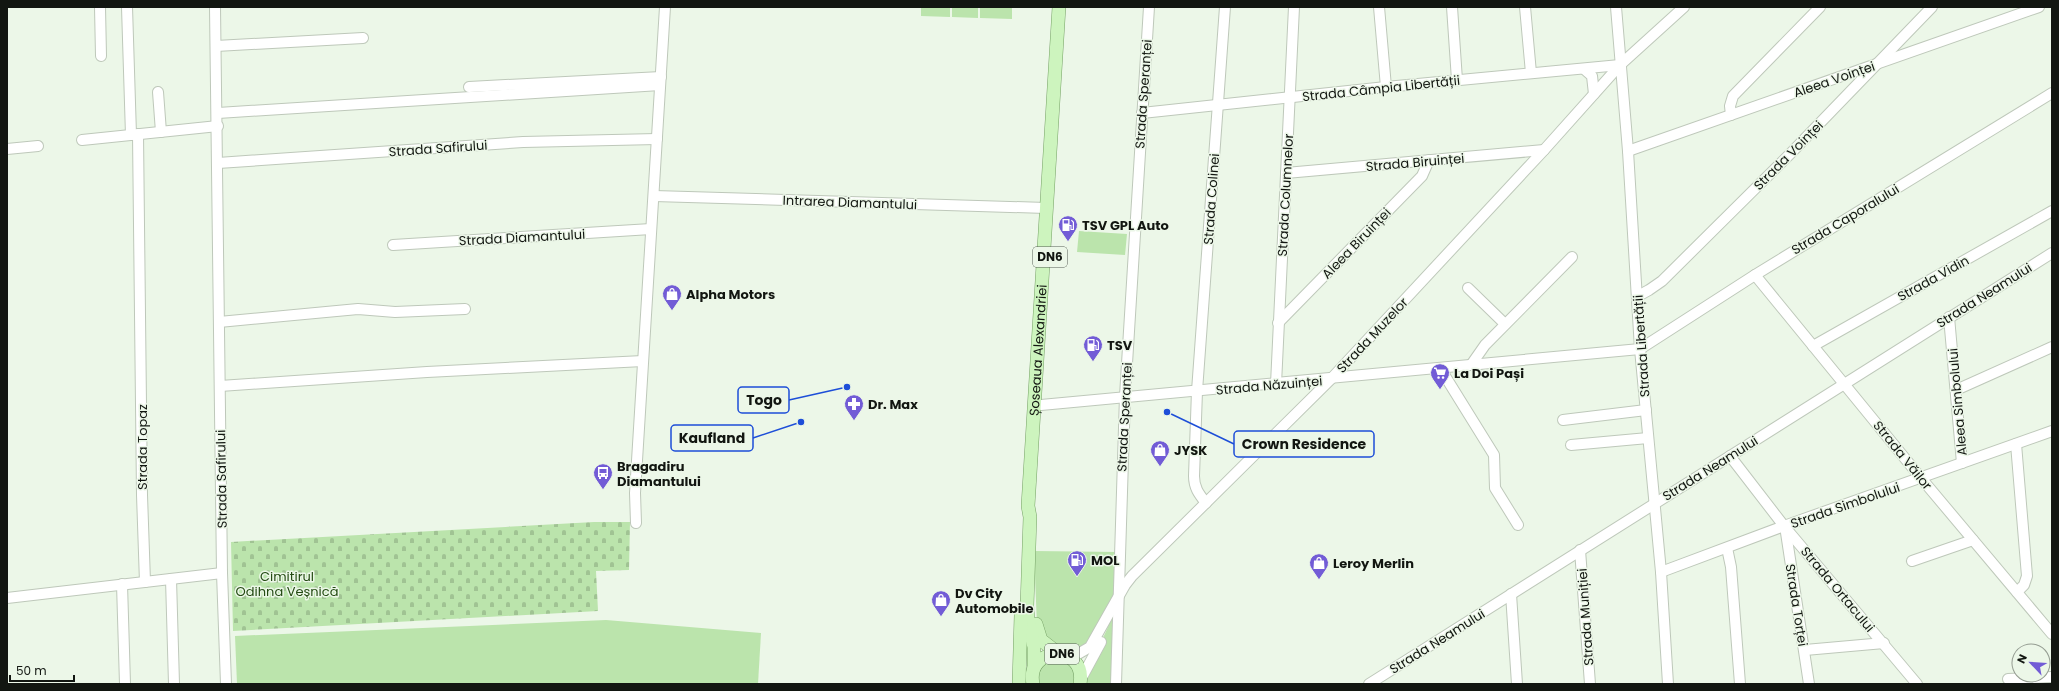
<svg xmlns="http://www.w3.org/2000/svg" width="2059" height="691" viewBox="0 0 2059 691" font-family="Poppins,sans-serif">
<style>
.green{fill:#bbe4ac;fill-rule:evenodd}
.cemetery{fill:url(#cemetery-stones)}
.lines{fill:none;stroke-linecap:round;stroke-linejoin:round}
.minor-casing{stroke:#bec8ba;stroke-width:12}
.major-casing{stroke:#75a165;stroke-width:14}
.minor{stroke:#fff;stroke-width:10}
.major{stroke:#cdf4be;stroke-width:13}
.labels{text-anchor:middle;stroke-width:3;stroke-linejoin:round;paint-order:stroke}
.shield{fill:#ecf7e8;stroke:#535a52;stroke-width:1}
.shield-label{font-size:12px;font-weight:bold;fill:#121611}
.street-label{font-size:13px;fill:#121611;stroke:#ecf7e8}
.poi-label{font-size:13px;font-weight:bold;fill:#121611;stroke:#ecf7e8;text-anchor:start}
.park-label{font-size:13px;fill:#244b13;stroke:#ecf7e8}
.leader{fill:none;stroke:#1d4ed8;stroke-width:1.5}
.callout-dot{fill:#1d4ed8;stroke:#ecf7e8;stroke-width:1.5}
.callout{fill:#ecf7e8;stroke:#1d4ed8;stroke-width:1.5}
.callout-label{font-size:14px;text-anchor:middle;font-weight:bold;fill:#121611}
</style>
<defs>
<pattern id="cemetery-stones" width="16" height="16" patternUnits="userSpaceOnUse"><rect width="16" height="16" fill="#bbe4ac"/><path d="M2 7V4a2 2 0 0 1 4 0v3zM10 15v-3a2 2 0 0 1 4 0v3z" fill="#a0c393"/></pattern>
</defs>
<rect width="100%" height="100%" fill="#ecf7e8"/>
<g class="green">
<polygon points="921,7 950,7 950,17 921,16"/>
<polygon points="952,7 978,7 978,18 952,17"/>
<polygon points="980,7 1012,7 1012,19 980,18"/>
<polygon points="1079,231 1127,234 1125,255 1077,252"/>
<path d="M 1034,551 L 1119,552 L 1116,684 L 1033,684 L 1032,680 L 1051,654 L 1037,626 ZM 1117,602 C 1109,627 1099,652 1080,671 L 1080,654 Z"/>
<polygon points="606,620 761,633 758,684 237,684 235,636"/>
</g>
<polygon class="cemetery" points="594,522 630,522 629,570 596,571 598,611 233,631 231,542"/>
<g class="lines">
<defs>
<g id="minor">
<polyline points="100,7 101,56"/>
<polyline points="127,7 131,135"/>
<polyline points="215,7 222,573 226,684"/>
<polyline points="1379,7 1386,87"/>
<polyline points="1452,7 1457,80"/>
<polyline points="1525,7 1531,73"/>
<polyline points="1616,7 1628,151 1640,349 1661,572 1668,684"/>
<polyline points="216,46 363,38"/>
<polyline points="1584,69 1592,76 1594,94"/>
<polyline points="469,87 661,77"/>
<polyline points="158,92 161,132"/>
<polyline points="218,113 660,85"/>
<polyline points="1142,113 1386,87 1620,65"/>
<polyline points="1731,115 1730,106 1733,96 1820,7"/>
<polyline points="138,134 142,495 145,582"/>
<polyline points="82,140 218,126"/>
<polyline points="7,149 38,146"/>
<polyline points="1628,151 2039,7"/>
<polyline points="218,163 523,142 657,139"/>
<polyline points="1286,173 1544,150"/>
<polyline points="654,196 1046,208"/>
<polyline points="393,245 651,229"/>
<polyline points="1755,275 1921,478 2052,634"/>
<polyline points="1468,288 1505,324"/>
<polyline points="1638,296 1649,290 1662,281 1790,154 1932,7"/>
<polyline points="1949,317 1962,463"/>
<polyline points="219,322 358,309 395,312 465,309"/>
<polyline points="1278,323 1422,176 1429,160"/>
<polyline points="1813,346 2052,211"/>
<polyline points="1471,365 1485,345 1572,257"/>
<polyline points="1440,368 1494,455 1495,488 1518,525"/>
<polyline points="1276,384 1294,7"/>
<polyline points="220,386 427,372 643,361"/>
<polyline points="1956,390 2052,347"/>
<polyline points="1041,405 1640,349 1755,275 2052,93"/>
<polyline points="1563,420 1646,410"/>
<polyline points="2016,444 2027,576 2024,585 2017,592"/>
<polyline points="1571,445 1648,438"/>
<polyline points="1730,456 1784,526 1917,684"/>
<path d="M 1206,503 C 1199,494 1194,488 1194,476 L 1197,391 L 1225,7"/>
<polyline points="636,523 635,493 665,7"/>
<polyline points="1785,526 1809,684"/>
<polyline points="1727,548 1731,567 1740,684"/>
<polyline points="1580,550 1590,684"/>
<polyline points="1912,561 1973,540"/>
<polyline points="1661,572 1784,526 2052,431"/>
<polyline points="171,579 174,684"/>
<polyline points="122,584 125,684"/>
<polyline points="1511,594 1517,684"/>
<polyline points="7,598 222,573"/>
<polyline points="1805,650 1884,643"/>
<polyline points="1071,658 1090,647 1125,585 1132,576 1331,379 1544,150 1620,65 1684,7"/>
<polyline points="1081,679 1101,642"/>
<polyline points="2008,679 2052,677"/>
<polyline points="1116,684 1125,396 1149,7"/>
<polyline points="1369,684 2052,253"/>
</g>
<g id="major">
<polyline points="1036,624 1041,640 1059,654"/>
<path id="s1" d="M 1034,668 L 1034,647 L 1028,621 L 1027,606 L 1030,517 L 1028,506 L 1059,7"/>
<polyline points="1019,684 1021,615"/>
<path d="M 1033,684 C 1025,646 1087,643 1080,684"/>
</g>
</defs>
<use href="#minor" class="minor-casing"/>
<use href="#major" class="major-casing"/>
<use href="#minor" class="minor"/>
<use href="#major" class="major"/>
</g>
<defs>
<symbol id="fuel-pin" viewBox="-11 -11 22 30"><path d="M0 17L-7.5 6A9.5 9.5 0 1 1 7.5 6Z" fill="#725cd6" stroke="#ecf7e8"/><path d="M-5.5-6h7V0h2V4h1.3V-2.5L3-4.5l.8-.8L6-3V5H2.5V1h-1V6h-7ZM-4.2-4.7v3.2H.2V-4.7Z" fill="#fff"/></symbol>
<symbol id="shop-pin" viewBox="-11 -11 22 30"><path d="M0 17L-7.5 6A9.5 9.5 0 1 1 7.5 6Z" fill="#725cd6" stroke="#ecf7e8"/><path d="M-5-2.5h2.3a2.7 3.5 0 0 1 5.4 0H5L5.5 6h-11ZM-1.5-2.5h3a1.5 2.3 0 0 0-3 0Z" fill="#fff"/></symbol>
<symbol id="supermarket-pin" viewBox="-11 -11 22 30"><path d="M0 17L-7.5 6A9.5 9.5 0 1 1 7.5 6Z" fill="#725cd6" stroke="#ecf7e8"/><path d="M-6-5.5h2.5l.6 2H6L4.5 2H-2.5L-4.4-4H-6ZM-1.5 3.2a1.3 1.3 0 1 0 .1 0ZM3 3.2a1.3 1.3 0 1 0 .1 0Z" fill="#fff"/></symbol>
<symbol id="pharmacy-pin" viewBox="-11 -11 22 30"><path d="M0 17L-7.5 6A9.5 9.5 0 1 1 7.5 6Z" fill="#725cd6" stroke="#ecf7e8"/><path d="M-2-6h4v4h4v4h-4v4h-4v-4h-4v-4h4Z" fill="#fff"/></symbol>
<symbol id="bus-pin" viewBox="-11 -11 22 30"><path d="M0 17L-7.5 6A9.5 9.5 0 1 1 7.5 6Z" fill="#725cd6" stroke="#ecf7e8"/><path d="M-5-6H5V4H4V6H2V4H-2V6H-4V4H-5ZM-3.5-4V0h7V-4ZM-3.5 1.2v1.5H-2V1.2ZM2 1.2v1.5H3.5V1.2Z" fill="#fff"/></symbol>
</defs>
<g fill-rule="evenodd">
<use href="#fuel-pin" x="1057" y="214" width="22" height="30"/>
<use href="#shop-pin" x="661" y="283" width="22" height="30"/>
<use href="#fuel-pin" x="1082" y="334" width="22" height="30"/>
<use href="#supermarket-pin" x="1429" y="362" width="22" height="30"/>
<use href="#pharmacy-pin" x="843" y="393" width="22" height="30"/>
<use href="#shop-pin" x="1149" y="439" width="22" height="30"/>
<use href="#bus-pin" x="592" y="462" width="22" height="30"/>
<use href="#fuel-pin" x="1066" y="549" width="22" height="30"/>
<use href="#shop-pin" x="1308" y="552" width="22" height="30"/>
<use href="#shop-pin" x="930" y="589" width="22" height="30"/>
</g>
<g class="labels">
<g class="shield">
<rect x="1033" y="247" width="34" height="20" rx="3"/>
<rect x="1045" y="644" width="34" height="20" rx="3"/>
</g>
<g class="shield-label">
<text x="1050" y="261">DN6</text>
<text x="1062" y="658">DN6</text>
</g>
<g class="street-label">
<text transform="translate(1834 79) rotate(-19)" y="5">Aleea Voinței</text>
<text transform="translate(1381 88) rotate(-6)" y="5">Strada Câmpia Libertății</text>
<text transform="translate(1143 94) rotate(-86)" y="5">Strada Speranței</text>
<text transform="translate(438 148) rotate(-4)" y="5">Strada Safirului</text>
<text transform="translate(1788 155) rotate(-45)" y="5">Strada Voinței</text>
<text transform="translate(1415 162) rotate(-5)" y="5">Strada Biruinței</text>
<text transform="translate(1285 195) rotate(-87)" y="5">Strada Columnelor</text>
<text transform="translate(1211 199) rotate(-86)" y="5">Strada Colinei</text>
<text transform="translate(850 202) rotate(2)" y="5">Intrarea Diamantului</text>
<text transform="translate(1845 219) rotate(-31)" y="5">Strada Caporalului</text>
<text transform="translate(522 237) rotate(-3)" y="5">Strada Diamantului</text>
<text transform="translate(1356 243) rotate(-46)" y="5">Aleea Biruinței</text>
<text transform="translate(1933 278) rotate(-29)" y="5">Strada Vidin</text>
<text transform="translate(1984 295) rotate(-32)" y="5">Strada Neamului</text>
<text transform="translate(1372 335) rotate(-47)" y="5">Strada Muzelor</text>
<text transform="translate(1641 346) rotate(-94)" y="5">Strada Libertății</text>
<text dy="5" stroke="none"><textPath href="#s1" startOffset="319">Șoseaua Alexandriei</textPath></text>
<text transform="translate(1269 385) rotate(-5)" y="5">Strada Năzuinței</text>
<text transform="translate(1957 402) rotate(-95)" y="5">Aleea Simbolului</text>
<text transform="translate(1124 417) rotate(-87)" y="5">Strada Speranței</text>
<text transform="translate(142 447) rotate(-90)" y="5">Strada Topaz</text>
<text transform="translate(1903 455) rotate(51)" y="5">Strada Văilor</text>
<text transform="translate(1710 468) rotate(-32)" y="5">Strada Neamului</text>
<text transform="translate(221 479) rotate(-91)" y="5">Strada Safirului</text>
<text transform="translate(1845 505) rotate(-19)" y="5">Strada Simbolului</text>
<text transform="translate(1838 589) rotate(50)" y="5">Strada Ortacului</text>
<text transform="translate(1797 605) rotate(81)" y="5">Strada Torței</text>
<text transform="translate(1585 617) rotate(-94)" y="5">Strada Muniției</text>
<text transform="translate(1437 641) rotate(-32)" y="5">Strada Neamului</text>
</g>
<g class="poi-label">
<text x="1082" y="230">TSV GPL Auto</text>
<text x="686" y="299">Alpha Motors</text>
<text x="1107" y="350">TSV</text>
<text x="1454" y="378">La Doi Pași</text>
<text x="868" y="409">Dr. Max</text>
<text x="1174" y="455">JYSK</text>
<text x="617" y="471">Bragadiru<tspan x="617" dy="15">Diamantului</tspan></text>
<text x="1091" y="565">MOL</text>
<text x="1333" y="568">Leroy Merlin</text>
<text x="955" y="598">Dv City<tspan x="955" dy="15">Automobile</tspan></text>
</g>
<g class="park-label">
<text x="287" y="581">Cimitirul<tspan x="287" dy="15">Odihna Veșnică</tspan></text>
</g>
</g>
<path class="leader" d="M847 387L789 400M801 422L753 438M1167 412L1234 444"/>
<g class="callout-dot">
<circle cx="847" cy="387" r="4"/>
<circle cx="801" cy="422" r="4"/>
<circle cx="1167" cy="412" r="4"/>
</g>
<g class="callout">
<rect x="738" y="387" width="51" height="26" rx="4"/>
<rect x="671" y="425" width="82" height="26" rx="4"/>
<rect x="1234" y="431" width="140" height="26" rx="4"/>
</g>
<g class="callout-label">
<text x="764" y="405">Togo</text>
<text x="712" y="443">Kaufland</text>
<text x="1304" y="449">Crown Residence</text>
</g>
<rect width="2059" height="691" fill="none" stroke="#121611" stroke-width="16"/>
<g transform="translate(2031 663) rotate(295)"><circle r="19" fill="#ecf7e8" stroke="#959d92"/>
<path d="M0-3L7 15L0 10L-7 15Z" fill="#725cd6"/>
<text y="-6" font-size="11" font-weight="bold" text-anchor="middle" fill="#121611">N</text>
</g>
<path d="M10 675v6h64v-6" fill="none" stroke="#121611" stroke-width="2"/>
<text x="16" y="675" font-size="12" fill="#121611" stroke="#ecf7e8" stroke-width="3" paint-order="stroke">50 m</text>
</svg>
